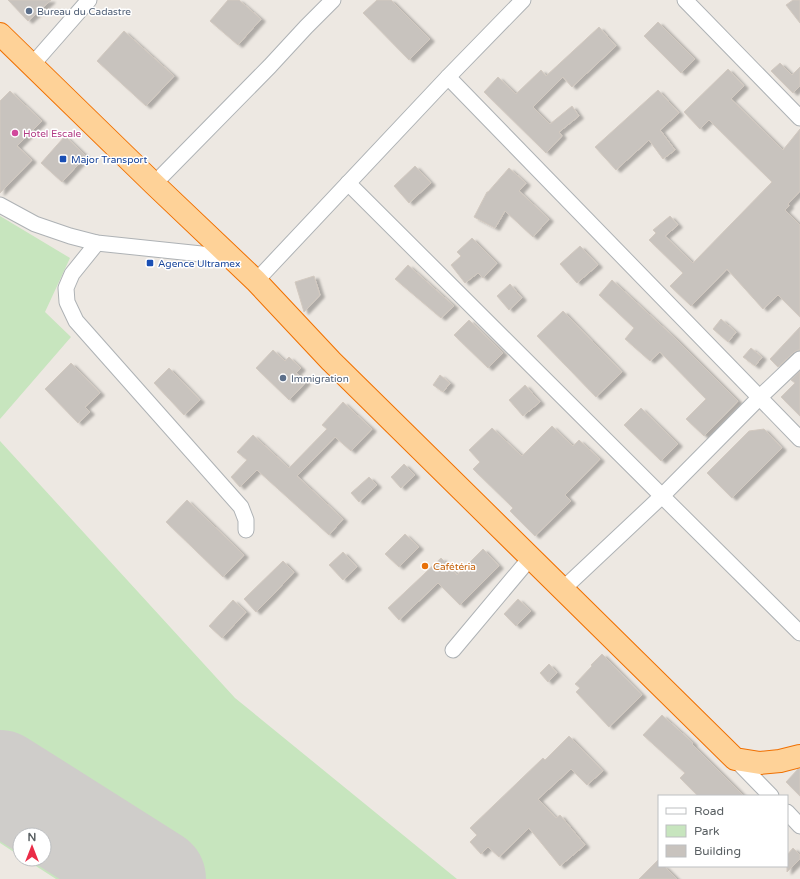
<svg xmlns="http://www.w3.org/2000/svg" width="800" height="879" viewBox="0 0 800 879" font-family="'Varela Round',sans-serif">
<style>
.green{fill:#c7e5be}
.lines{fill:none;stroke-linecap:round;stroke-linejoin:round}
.runway{stroke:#cfcdca;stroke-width:102}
.building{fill:#c8c3be;stroke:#d2c9c0;filter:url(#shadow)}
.minor-casing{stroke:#aeb2b5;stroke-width:17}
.trunk-casing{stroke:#f07000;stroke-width:24}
.minor{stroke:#fff;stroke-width:15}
.trunk{stroke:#fed298;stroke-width:22}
.service-dot{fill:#5c6f8a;stroke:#fff;stroke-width:1.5}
.hotel-dot{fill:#d1479c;stroke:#fff;stroke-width:1.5}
.transit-dot{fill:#1a4fb4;stroke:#fff;stroke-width:1.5}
.food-dot{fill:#e8710a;stroke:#fff;stroke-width:1.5}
.labels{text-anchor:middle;stroke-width:3;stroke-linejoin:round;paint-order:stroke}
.service-label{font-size:10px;fill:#4e5e75;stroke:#fff;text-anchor:start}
.hotel-label{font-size:10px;fill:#b23c85;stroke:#fff;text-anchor:start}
.transit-label{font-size:10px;fill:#164399;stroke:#fff;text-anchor:start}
.food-label{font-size:10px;fill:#c56008;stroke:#fff;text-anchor:start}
</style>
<defs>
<filter id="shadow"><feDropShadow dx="4.5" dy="2.5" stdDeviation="1" flood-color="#0004"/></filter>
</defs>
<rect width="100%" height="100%" fill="#ede8e2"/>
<g class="green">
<polygon points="0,216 70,258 45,312 71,337 0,419"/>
<polygon points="0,441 235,698 457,879 56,879 25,859 44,859 44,835 20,835 20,856 0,843"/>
</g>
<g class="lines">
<polyline class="runway" points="0,781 155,879"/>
</g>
<g class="building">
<polygon points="8,0 51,0 28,21"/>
<polygon points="228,0 239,0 261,19 238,45 210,21"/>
<polygon points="377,0 391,0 430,39 409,60 363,13"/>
<polygon points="793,0 800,0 800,23 786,5"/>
<polygon points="658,22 695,59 681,73 644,36"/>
<polygon points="599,27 616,46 572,87 563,77 533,107 550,124 572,106 579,116 559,132 562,136 546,153 484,92 498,77 516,94 541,70 546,76"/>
<polygon points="124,31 174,76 146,106 97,61"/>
<polygon points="780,63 792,75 800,67 800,86 793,93 771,71"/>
<polygon points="728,69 744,86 731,99 783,150 800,129 800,191 788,204 789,206 785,210 800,225 800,317 778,295 763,309 727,269 691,306 670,286 683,273 649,240 656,233 653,230 670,216 678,225 665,236 693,263 772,182 709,120 700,129 684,112"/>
<polygon points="658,90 679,113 660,130 675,150 663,159 649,140 616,170 595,147"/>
<polygon points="10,91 42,121 17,146 32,160 0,193 0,101"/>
<polygon points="65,136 86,156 62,182 41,163"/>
<polygon points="415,166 431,183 409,203 394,186"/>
<polygon points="509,168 526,183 519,191 549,219 533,237 505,211 495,228 474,217 487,192 488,192"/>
<polygon points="472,238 497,263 483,278 478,273 465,283 451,265 461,256 457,252"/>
<polygon points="580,246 598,265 577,283 560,264"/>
<polygon points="408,265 454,306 441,318 395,279"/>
<polygon points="314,276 320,295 304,312 295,282"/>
<polygon points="612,280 675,338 738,401 704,436 686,419 706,399 660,352 650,361 625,339 634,328 599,295"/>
<polygon points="510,284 522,298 509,310 497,296"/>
<polygon points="563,311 622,372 596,397 537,336"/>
<polygon points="721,319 736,332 728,342 713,329"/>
<polygon points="469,320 503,353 488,368 454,335"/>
<polygon points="800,327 800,350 798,350 794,352 778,367 770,359"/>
<polygon points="751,348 762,357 755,366 743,357"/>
<polygon points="273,350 285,361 289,357 301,368 296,373 306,382 289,400 256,368"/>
<polygon points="71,363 100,393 85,407 90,412 78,423 45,389"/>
<polygon points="169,368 200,400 184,415 154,383"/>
<polygon points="800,371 800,416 781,397 795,383 791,380"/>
<polygon points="440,375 450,383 443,392 433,385"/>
<polygon points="525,385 540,402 523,416 509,400"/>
<polygon points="343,402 372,429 351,451 335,437 297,476 343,519 329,535 257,470 240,487 231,477 247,460 237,452 253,435 289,468 327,429 322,425"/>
<polygon points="641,408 678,444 661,461 624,425"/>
<polygon points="552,426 573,446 579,440 600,459 565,495 571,501 535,536 510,511 513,508 473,469 480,462 469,450 492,428 522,456"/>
<polygon points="764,429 782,448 732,498 707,473 749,431"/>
<polygon points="404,464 415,475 401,488 391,477"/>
<polygon points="369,477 377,485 359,502 351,493"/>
<polygon points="187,500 244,555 223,577 166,522"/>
<polygon points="405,534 419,547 399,567 385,554"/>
<polygon points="483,549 499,566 460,605 438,583 399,620 388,608 441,558 457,575"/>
<polygon points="343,552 357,567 343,580 329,565"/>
<polygon points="283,561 294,572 271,597 256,612 244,599"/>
<polygon points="518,599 531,611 516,626 504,614"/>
<polygon points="233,600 246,612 222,638 209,626"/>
<polygon points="602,654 642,695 609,727 576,692 580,688 575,684 592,666 591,665"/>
<polygon points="549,664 557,673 548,682 540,673"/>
<polygon points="662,715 693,743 692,744 744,796 698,796 680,778 685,773 643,735"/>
<polygon points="569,736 603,771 587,785 571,769 538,799 556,818 560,815 585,845 560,866 529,828 499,857 488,847 481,854 470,842 477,835 470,828 543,758 545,760"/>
<polygon points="798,769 800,769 800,796 786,782"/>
<polygon points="793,848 800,855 800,859 787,872 787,855"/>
<polygon points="658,860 659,861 659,866 664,866 677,879 639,879"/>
</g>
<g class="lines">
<defs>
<g id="minor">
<polyline points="685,0 800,118"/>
<polyline points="32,65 89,0"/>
<polyline points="448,77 800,439"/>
<polyline points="348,183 662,496 800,633"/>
<polyline points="154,184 270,66 306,27 333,0"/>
<polyline points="0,205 35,224 70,236 97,243 230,257"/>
<polyline points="97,243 72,274 66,288 67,302 76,321 241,507 246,520 246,530"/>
<polyline points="256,281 448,77 523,0"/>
<polyline points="563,589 662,496 760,397 800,359"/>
<polyline points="453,650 531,557"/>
<polyline points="735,759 771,796"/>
<polyline points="787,812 800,826"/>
</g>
<polyline id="trunk" points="0,34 154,184 256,281 331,361 735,759 760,763 780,761 800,756"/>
</defs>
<use href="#minor" class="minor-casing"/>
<use href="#trunk" class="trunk-casing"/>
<use href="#minor" class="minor"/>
<use href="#trunk" class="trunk"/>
</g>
<g class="service-dot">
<circle cx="29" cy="11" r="4"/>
<circle cx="283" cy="378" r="4"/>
</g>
<circle class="hotel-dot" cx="15" cy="133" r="4"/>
<g class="transit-dot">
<rect x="59" y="155" width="8" height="8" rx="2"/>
<rect x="146" y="259" width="8" height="8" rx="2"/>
</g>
<circle class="food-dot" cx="425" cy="566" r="4"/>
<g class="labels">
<g class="service-label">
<text x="37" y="15">Bureau du Cadastre</text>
<text x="291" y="382">Immigration</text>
</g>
<g class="hotel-label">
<text x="23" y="137">Hotel Escale</text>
</g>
<g class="transit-label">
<text x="71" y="163">Major Transport</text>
<text x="158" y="267">Agence Ultramex</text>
</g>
<g class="food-label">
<text x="433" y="570">Cafétéria</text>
</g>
</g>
<rect x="658" y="795" width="130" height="72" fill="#ffffff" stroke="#bdbfc1"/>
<rect x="666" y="808" width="20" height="6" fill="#ffffff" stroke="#bdbfc1"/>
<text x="694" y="815" font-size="12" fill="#5a6063">Road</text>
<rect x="666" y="825" width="20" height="12" fill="#c7e5be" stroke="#bdbfc1"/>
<text x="694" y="835" font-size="12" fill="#5a6063">Park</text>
<rect x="666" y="845" width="20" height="12" fill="#c8c3be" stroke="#bdbfc1"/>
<text x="694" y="855" font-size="12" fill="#5a6063">Building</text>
<g transform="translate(32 847)"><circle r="19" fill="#ffffff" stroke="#bdbfc1"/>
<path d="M0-3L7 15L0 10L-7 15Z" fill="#ea2c47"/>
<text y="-6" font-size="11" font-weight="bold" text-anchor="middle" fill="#5a6063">N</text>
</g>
</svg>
